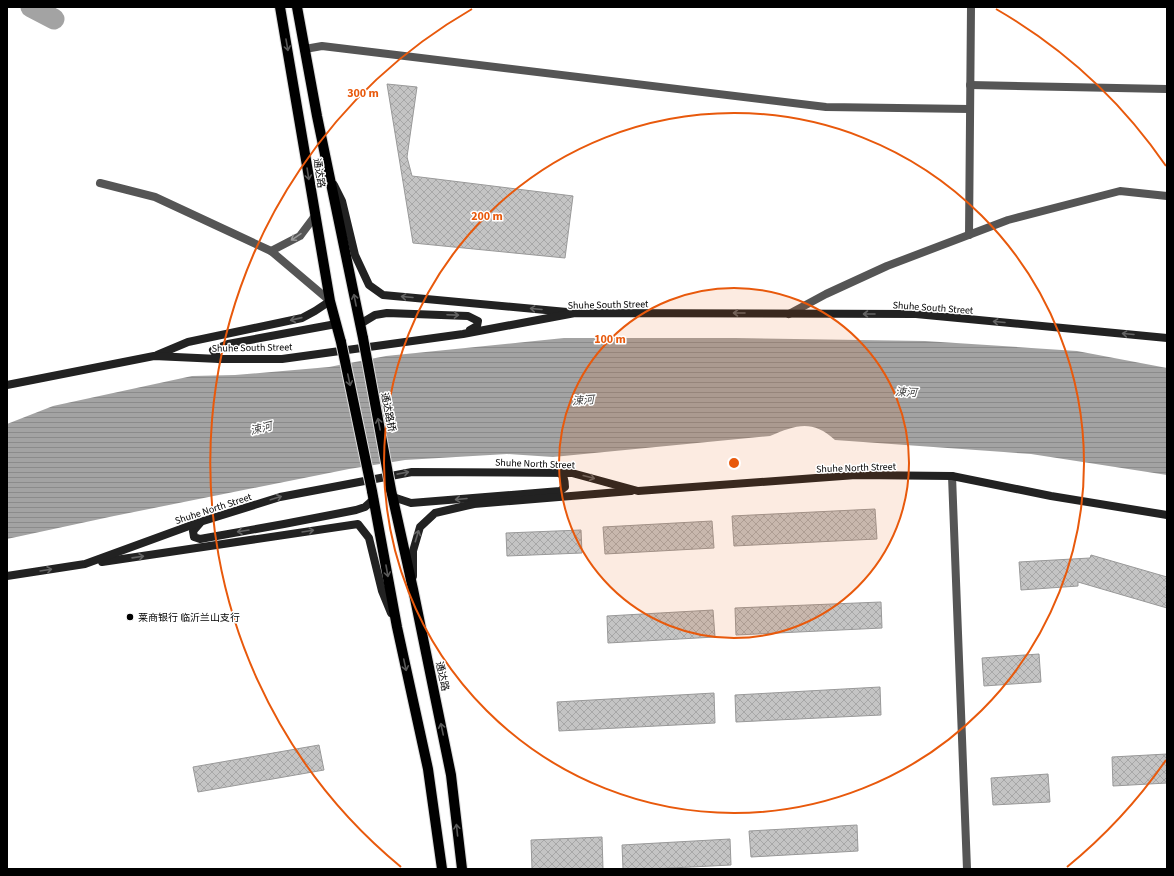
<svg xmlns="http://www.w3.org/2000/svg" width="1174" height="876" viewBox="0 0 1174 876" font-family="'Source Sans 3','Noto Sans SC',sans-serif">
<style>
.water{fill:url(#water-rules)}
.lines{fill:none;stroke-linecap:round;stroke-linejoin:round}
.river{stroke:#a3a3a3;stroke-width:21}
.building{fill:url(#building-cross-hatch);stroke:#999}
.primary-casing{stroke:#dbdbdb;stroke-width:12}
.minor{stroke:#555;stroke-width:8}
.secondary{stroke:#222;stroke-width:8}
.primary{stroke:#000;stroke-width:10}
.primary-bridge-casing{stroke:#dbdbdb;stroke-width:12;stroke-linecap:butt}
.primary-bridge{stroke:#000;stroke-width:10}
.oneway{stroke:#595959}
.oneway2{stroke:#999}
.oneway3{stroke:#646464}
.ring{fill:none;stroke:#e8590c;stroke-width:2}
.poi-dot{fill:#000;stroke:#fff;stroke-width:1.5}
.labels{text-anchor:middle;stroke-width:3;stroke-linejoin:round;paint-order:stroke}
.street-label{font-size:10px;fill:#000;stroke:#fff}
.poi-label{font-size:10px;fill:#000;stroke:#fff;text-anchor:start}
.water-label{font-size:11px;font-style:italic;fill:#444;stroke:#fff}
.centre{fill:#e8590c;stroke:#fff;stroke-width:2}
.ring-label{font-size:12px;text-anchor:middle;font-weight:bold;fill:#e8590c;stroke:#fff;stroke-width:3;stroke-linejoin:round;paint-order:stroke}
</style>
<defs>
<pattern id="water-rules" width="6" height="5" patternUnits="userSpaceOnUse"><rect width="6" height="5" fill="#a3a3a3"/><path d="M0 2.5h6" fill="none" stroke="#8b8b8b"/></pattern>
<pattern id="building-cross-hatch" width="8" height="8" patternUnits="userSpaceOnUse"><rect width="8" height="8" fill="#c4c4c4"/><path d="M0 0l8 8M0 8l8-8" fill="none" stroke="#a7a7a7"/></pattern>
</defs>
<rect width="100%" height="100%" fill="#fff"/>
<path class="water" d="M 564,338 L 735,338 L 925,341 L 1077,351 L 1167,368 L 1167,475 L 1031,454 L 835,440 C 812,419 796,425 770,436 L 553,457 L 507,454 L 405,460 L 349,469 L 114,516 L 7,539 L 7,424 L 53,406 L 192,376 L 235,375 L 329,367 L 386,356 Z"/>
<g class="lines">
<polyline class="river" points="31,7 54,19"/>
</g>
<g class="building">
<polygon points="387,84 417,87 407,157 412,176 573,196 565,258 413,243"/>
<polygon points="875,509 877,539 734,546 732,516"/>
<polygon points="712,521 714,548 605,554 603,527"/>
<polygon points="581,530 582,553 507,556 506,533"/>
<polygon points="1091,555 1167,577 1167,608 1078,582 1078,586 1021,590 1019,562 1090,558"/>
<polygon points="881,602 882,628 736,635 735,608"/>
<polygon points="713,610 715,637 608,643 607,616"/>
<polygon points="1039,654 1041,682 984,686 982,658"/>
<polygon points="880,687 881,715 736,722 735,695"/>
<polygon points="714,693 715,723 559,731 557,702"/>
<polygon points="319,745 324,770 198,792 193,767"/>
<polygon points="1167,754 1167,783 1113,786 1112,757"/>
<polygon points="1048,774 1050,802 993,805 991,778"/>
<polygon points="857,825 858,851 751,857 749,831"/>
<polygon points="602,837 603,869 532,869 531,840"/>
<polygon points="730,839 731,865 651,869 623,869 622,845"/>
</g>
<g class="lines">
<defs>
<g id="primary">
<polyline points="280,7 330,301 341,342"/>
<polyline points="297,7 317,116 363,338"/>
<polyline points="391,490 413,589 451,775 462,869"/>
<polyline points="372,491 397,627 428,769 442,869"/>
</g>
</defs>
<use href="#primary" class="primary-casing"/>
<g class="minor">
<polyline points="305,49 322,46 826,107 970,109"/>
<polyline points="970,85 1167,89"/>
<polyline points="100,183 155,197 271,251 330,301"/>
<polyline points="969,235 971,7"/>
<polyline points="271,251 300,236 315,216"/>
<polyline points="789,314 826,294 887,266 1008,220 1120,191 1167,196"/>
<polyline points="952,476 967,869"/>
</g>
<g class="secondary">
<polyline points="334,185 342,201 355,255 369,285 383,295 567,312"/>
<polyline points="360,324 375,315 387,313 468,316 478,321 477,326 470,330"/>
<polyline points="157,355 188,342 302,318 315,311 330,301"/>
<polyline points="219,359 213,350 228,344 336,324"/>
<polyline points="7,385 154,356 219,359 282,359 463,334 575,313 916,314 1167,338"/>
<path d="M 393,497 L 411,503 L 560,491 L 565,487 C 565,480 564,477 559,472"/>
<polyline points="200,523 193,531 194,537 200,539 284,524 356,510 365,507 374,499"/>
<polyline points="102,562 358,524 369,538 382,591 391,613"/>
<polyline points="7,576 85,564 200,522 280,497 412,472 572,473 638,491 856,475 952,476 1051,496 1167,515"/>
<polyline points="413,576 413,551 420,527 435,513 474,504 631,491"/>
</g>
<use href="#primary" class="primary"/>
<defs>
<g id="primary-bridge">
<polyline points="363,338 391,490"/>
<polyline points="341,342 372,491"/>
</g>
</defs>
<use href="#primary-bridge" class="primary-bridge-casing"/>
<use href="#primary-bridge" class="primary-bridge"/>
</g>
<defs><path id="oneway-shaft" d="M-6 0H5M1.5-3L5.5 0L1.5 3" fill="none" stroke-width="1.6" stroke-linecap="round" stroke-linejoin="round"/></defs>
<g class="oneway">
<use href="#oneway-shaft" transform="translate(287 45) rotate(80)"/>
<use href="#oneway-shaft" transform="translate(308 174) rotate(81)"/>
<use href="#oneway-shaft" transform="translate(355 300) rotate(-101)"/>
<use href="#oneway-shaft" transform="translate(349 380) rotate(78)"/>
<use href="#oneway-shaft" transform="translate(379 424) rotate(-101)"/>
<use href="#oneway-shaft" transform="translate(387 571) rotate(80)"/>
<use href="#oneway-shaft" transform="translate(405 665) rotate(78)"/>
<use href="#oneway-shaft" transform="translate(442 729) rotate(-102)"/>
<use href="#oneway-shaft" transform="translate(457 830) rotate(-96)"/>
</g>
<use class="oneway2" href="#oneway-shaft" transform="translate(296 237) rotate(146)"/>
<g class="oneway3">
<use href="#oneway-shaft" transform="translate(407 297) rotate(-175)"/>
<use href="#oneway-shaft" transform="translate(536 309) rotate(-175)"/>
<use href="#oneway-shaft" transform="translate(739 313) rotate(-180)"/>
<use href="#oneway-shaft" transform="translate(869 314) rotate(-180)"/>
<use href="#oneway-shaft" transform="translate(453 315) rotate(2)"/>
<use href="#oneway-shaft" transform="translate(296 319) rotate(167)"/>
<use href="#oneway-shaft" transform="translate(999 322) rotate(-175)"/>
<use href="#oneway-shaft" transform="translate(1128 334) rotate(-175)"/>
<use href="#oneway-shaft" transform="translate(403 473) rotate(-11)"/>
<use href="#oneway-shaft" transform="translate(589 477) rotate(15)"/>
<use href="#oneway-shaft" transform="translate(276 498) rotate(-17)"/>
<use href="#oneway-shaft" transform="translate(461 499) rotate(175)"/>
<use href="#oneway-shaft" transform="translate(243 531) rotate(171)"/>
<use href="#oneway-shaft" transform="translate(308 531) rotate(-9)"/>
<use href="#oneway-shaft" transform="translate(417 536) rotate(-73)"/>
<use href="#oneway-shaft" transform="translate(138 557) rotate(-8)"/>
<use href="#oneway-shaft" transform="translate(46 570) rotate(-9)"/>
</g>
<circle cx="734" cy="463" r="175" fill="#e8590c" fill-opacity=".12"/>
<g class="ring">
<circle cx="734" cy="463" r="175"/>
<circle cx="734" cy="463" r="350"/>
<path d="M1166 760A524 524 0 0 1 1067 867M401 867A524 524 0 0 1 472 9M996 9A524 524 0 0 1 1166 166"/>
</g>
<circle class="poi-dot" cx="130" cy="617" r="4"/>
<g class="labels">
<g class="street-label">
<text transform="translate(320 173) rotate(81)" y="4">通达路</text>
<text transform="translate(608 304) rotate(-1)" y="4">Shuhe South Street</text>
<text transform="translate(933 307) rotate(4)" y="4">Shuhe South Street</text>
<text transform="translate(252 347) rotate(-1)" y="4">Shuhe South Street</text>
<text transform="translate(389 412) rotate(79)" y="4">通达路桥</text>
<text transform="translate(535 463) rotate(2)" y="4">Shuhe North Street</text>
<text transform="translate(856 467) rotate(-2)" y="4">Shuhe North Street</text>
<text transform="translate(213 508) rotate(-18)" y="4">Shuhe North Street</text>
<text transform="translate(443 676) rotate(78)" y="4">通达路</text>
</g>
<g class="poi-label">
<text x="138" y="621">莱商银行 临沂兰山支行</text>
</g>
<g class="water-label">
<text transform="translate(906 392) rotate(2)" y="4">涑河</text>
<text transform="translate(583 400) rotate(-4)" y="4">涑河</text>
<text transform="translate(261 428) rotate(-14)" y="4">涑河</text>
</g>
</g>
<circle cx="734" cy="463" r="6" class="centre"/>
<g class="ring-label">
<text x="363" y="97">300 m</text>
<text x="487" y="220">200 m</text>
<text x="610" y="343">100 m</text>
</g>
<rect width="1174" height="876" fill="none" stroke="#000000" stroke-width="16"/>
</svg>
